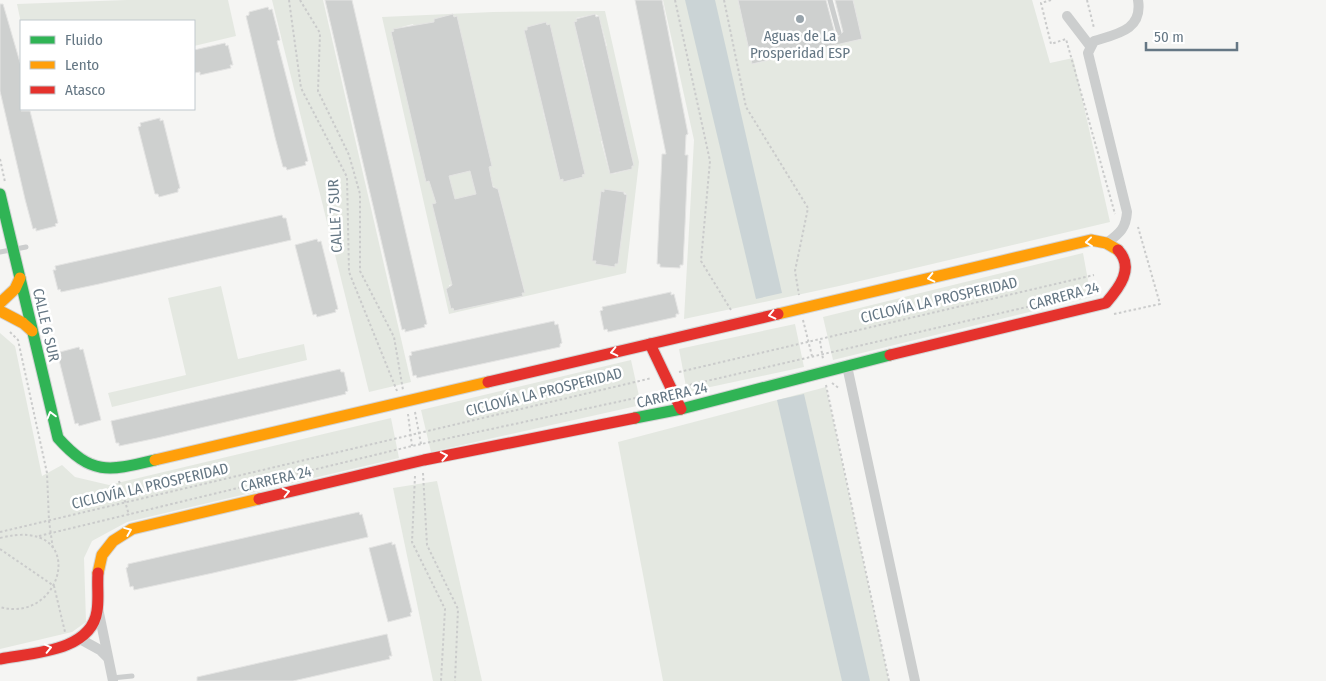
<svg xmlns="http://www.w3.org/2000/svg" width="1326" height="681" viewBox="0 0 1326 681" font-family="'Fira Sans Condensed',sans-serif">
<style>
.green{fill:#e4e8e1;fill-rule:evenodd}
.water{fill:#cbd4d6}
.building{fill:#ced0cf;stroke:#e4e4e3;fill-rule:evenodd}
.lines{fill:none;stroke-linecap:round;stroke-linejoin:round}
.fast-casing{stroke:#d2d3d4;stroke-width:13}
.slow-casing{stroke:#d2d3d4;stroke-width:13}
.jam-casing{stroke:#d2d3d4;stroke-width:13}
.path{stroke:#cacbcb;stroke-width:2;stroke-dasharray:2.5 2.5;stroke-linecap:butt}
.lane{stroke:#cccece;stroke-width:5}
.street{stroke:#cccece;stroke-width:10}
.fast{stroke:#30b455;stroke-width:11}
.slow{stroke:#ff9f0a;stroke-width:11}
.jam{stroke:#e5322d;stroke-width:11}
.oneway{stroke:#fff}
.poi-dot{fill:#97a3ab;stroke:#fff;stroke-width:2}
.labels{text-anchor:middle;stroke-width:5;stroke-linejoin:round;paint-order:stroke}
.poi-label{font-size:15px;fill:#657784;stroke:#fff}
.street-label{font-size:15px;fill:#657784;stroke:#fff}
</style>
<rect width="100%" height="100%" fill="#f5f5f3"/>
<g class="green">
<polygon points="127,0 228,0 236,36 194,46 194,21 21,21 21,23 17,4"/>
<polygon points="272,0 323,0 411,382 369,392"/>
<polygon points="663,0 738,0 753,64 862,39 853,0 1032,0 1050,63 1073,58 1110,222 839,286 684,319 694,140"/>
<path d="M 605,11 L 639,162 L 626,273 L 449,314 L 382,17 L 493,12 ZM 595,14 L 599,16 L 607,46 L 581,52 L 574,22 L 577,21 L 576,18 ZM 546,22 L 547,25 L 550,25 L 557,55 L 525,30 L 527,30 L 527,27 ZM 413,24 L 414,27 L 399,63 L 391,32 L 394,31 L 394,29 ZM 608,54 L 615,84 L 590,90 L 582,60 ZM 618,98 L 625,128 L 600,134 L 593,104 ZM 569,106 L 576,136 L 551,142 L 543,112 ZM 627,135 L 634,165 L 632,166 L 632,169 L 613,174 L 612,171 L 609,171 L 601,141 ZM 444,145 L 451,175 L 426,181 L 419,151 ZM 555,148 L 582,175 L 583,177 L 564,182 L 563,179 L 560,179 L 552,150 ZM 494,186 L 495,189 L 498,189 L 506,219 L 473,195 L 476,194 L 476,191 ZM 605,189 L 624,192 L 627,195 L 623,226 L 620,226 L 601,192 L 604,192 ZM 596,230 L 599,230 L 615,264 L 615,267 L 595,264 L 596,261 L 592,261 ZM 520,273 L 525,292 L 522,293 L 522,296 L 492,303 L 491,300 ZM 479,279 L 453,308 L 451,308 L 446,290 L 449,289 L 449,285 Z"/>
<polygon points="1083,253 1091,297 833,360 823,317"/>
<polygon points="221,286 238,359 304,344 307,360 112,407 108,393 186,375 168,298"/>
<polygon points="795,324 804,367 687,392 679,349"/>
<polygon points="0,333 15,346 42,476 62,465 75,477 109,485 391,418 399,458 127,522 92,541 84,558 86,622 72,632 0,649"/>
<polygon points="631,360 641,405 431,452 421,410"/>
<polygon points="826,387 889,681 663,681 618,442"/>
<polygon points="437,481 482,681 433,681 393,488"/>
</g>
<g class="water">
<polygon points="685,0 715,0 782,293 756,299"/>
<polygon points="804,394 870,681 842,681 777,400"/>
</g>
<g class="building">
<polygon points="325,0 352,0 427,324 424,325 425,327 405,332 405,329 402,330"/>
<polygon points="635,0 662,0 688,134 686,135 685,155 688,155 685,225 683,265 680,265 680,268 660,267 660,264 657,264 662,154 666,154"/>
<polygon points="738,0 826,0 835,34 838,37 843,32 835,0 853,0 862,39 752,64"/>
<polygon points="0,4 3,4 21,66 21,111 30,111 58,223 55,224 56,226 36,231 36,228 33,229 25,199 0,91"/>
<polygon points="268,7 269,10 272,9 280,40 277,41 308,161 305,162 306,165 287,170 286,167 283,167 275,137 246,16 249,15 249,12"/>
<path d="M 453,14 L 454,17 L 457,16 L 483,128 L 492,166 L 489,167 L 493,187 L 498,189 L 525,293 L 522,293 L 523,296 L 454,311 L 453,308 L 451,309 L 446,289 L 452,285 L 432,204 L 436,203 L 429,181 L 426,182 L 391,32 L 394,31 L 393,29 L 434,22 L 434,19 ZM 470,171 L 476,194 L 455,199 L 449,176 Z"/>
<polygon points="595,14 596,17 599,16 634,166 632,166 632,169 610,174 574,22 577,21 576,19"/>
<polygon points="546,22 547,25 550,24 585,174 582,175 583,177 563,182 563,179 560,180 524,30 527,30 527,27"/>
<polygon points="225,43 226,46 228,45 233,65 230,65 231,68 200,75 200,72 194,73 194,50"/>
<polygon points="160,118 160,121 163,120 180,188 178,189 178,192 159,197 158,194 155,194 138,127 141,126 140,123"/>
<polygon points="604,189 624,192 624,194 627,195 618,264 615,264 615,267 595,264 596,261 592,261 601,191 604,192"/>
<polygon points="282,215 283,218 286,218 291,240 99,284 61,292 60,289 58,290 53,270 56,270 55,266"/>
<polygon points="317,239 318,242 321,241 338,309 335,310 336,312 317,317 316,314 313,315 295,245"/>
<polygon points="671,292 671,295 674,294 679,314 676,314 676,317 608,332 607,329 604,330 600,311 603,310 602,307"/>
<polygon points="554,321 555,325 558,324 562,343 560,344 560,347 417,378 416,375 413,376 409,356 412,355 411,352"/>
<polygon points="79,347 80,350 83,349 101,420 79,426 78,423 75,424 58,356 61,355 60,352"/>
<polygon points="340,369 341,372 344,372 348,391 345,392 346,394 157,438 119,446 119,443 116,443 111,421"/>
<polygon points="359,512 360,515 362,514 368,537 213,573 134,590 133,586 130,587 126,568 128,567 128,564"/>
<polygon points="392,542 392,545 395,544 412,612 410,613 411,616 388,622 369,548"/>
<polygon points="387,634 392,656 389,656 390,659 293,681 197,681 197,677"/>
</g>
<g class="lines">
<defs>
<g id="fast">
<path d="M 0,194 L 58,438 C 92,476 109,471 155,460"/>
<polyline points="635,418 681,409 890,355"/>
</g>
<g id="slow">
<polyline points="0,303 15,289 20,278"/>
<polyline points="0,311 23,323 32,331"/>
<polyline points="778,314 1091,240 1106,243 1118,250"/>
<polyline points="155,460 488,382"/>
<polyline points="98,573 102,555 113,541 132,529 259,499"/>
</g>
<g id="jam">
<polyline points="650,344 681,409"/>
<path d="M 890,355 L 1106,303 C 1119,288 1135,268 1118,250"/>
<polyline points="488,382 778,314"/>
<polyline points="259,499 424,460 635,418"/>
<path d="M 0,659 C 31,653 91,652 97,611 C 99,599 97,586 98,573"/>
</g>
</defs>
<use href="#fast" class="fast-casing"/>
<use href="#slow" class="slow-casing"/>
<use href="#jam" class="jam-casing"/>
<g class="path">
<polyline points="289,0 301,88 347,177 349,272 397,391"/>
<polyline points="300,0 320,33 318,91 349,155 360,194 360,271 394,337 403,390"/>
<polyline points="675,0 710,161 701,261 731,310"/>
<polyline points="724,0 746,107 808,208 795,271 799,295"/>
<polyline points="1051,0 1041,3 1051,44 1066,39 1115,214"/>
<polyline points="1087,0 1094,28"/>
<polyline points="0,159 5,182"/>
<polyline points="1114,314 1160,304 1138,227"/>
<polyline points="803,320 812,356"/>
<polyline points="10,332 18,340 47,473 49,521 53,549"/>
<polyline points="820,341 823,359"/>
<polyline points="679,372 1094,275"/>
<polyline points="832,383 840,389"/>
<polyline points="826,385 889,681"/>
<polyline points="685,386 1092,292"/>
<polyline points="415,412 421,444"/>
<polyline points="408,414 412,446"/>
<polyline points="423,473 427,545 458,609 455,681"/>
<polyline points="415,476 412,542 445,609 441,681"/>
<polyline points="119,481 129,515"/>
<polyline points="0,532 652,378"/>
<polyline points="39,536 412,446 659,393"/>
<path d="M 0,538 C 90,515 65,625 0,607"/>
<polyline points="0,549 54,586 65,632"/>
</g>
<g class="lane">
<polyline points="830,0 839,33"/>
<polyline points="0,252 26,247"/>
<polyline points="112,678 132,676"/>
</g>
<g class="street">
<polyline points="1067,16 1090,46"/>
<path d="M 1108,242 C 1120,233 1126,228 1127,212 L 1088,53 L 1094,41 C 1117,34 1143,30 1138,0"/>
<polyline points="847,366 915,681"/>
<polyline points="99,613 113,681"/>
<polyline points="80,639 100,650 107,657"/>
</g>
<use href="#fast" class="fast"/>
<use href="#slow" class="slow"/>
<use href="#jam" class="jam"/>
</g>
<defs><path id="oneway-chevron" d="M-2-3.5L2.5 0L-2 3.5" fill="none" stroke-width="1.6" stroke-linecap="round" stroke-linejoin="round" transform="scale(1.25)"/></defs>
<g class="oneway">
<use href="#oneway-chevron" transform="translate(1089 242) rotate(174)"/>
<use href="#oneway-chevron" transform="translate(931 278) rotate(167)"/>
<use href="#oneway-chevron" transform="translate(772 315) rotate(167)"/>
<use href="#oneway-chevron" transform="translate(614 352) rotate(167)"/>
<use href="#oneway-chevron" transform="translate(51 415) rotate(-105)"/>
<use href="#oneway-chevron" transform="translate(444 456) rotate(-11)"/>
<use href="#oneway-chevron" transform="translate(286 492) rotate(-13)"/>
<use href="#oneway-chevron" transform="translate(128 531) rotate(-22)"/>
<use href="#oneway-chevron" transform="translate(48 648) rotate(-13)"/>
</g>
<circle class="poi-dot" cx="800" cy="19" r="5"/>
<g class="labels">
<g class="poi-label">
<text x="800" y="41">Aguas de La<tspan x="800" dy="17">Prosperidad ESP</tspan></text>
</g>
<g class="street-label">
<text transform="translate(335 216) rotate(-93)" y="5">CALLE 7 SUR</text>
<text transform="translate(1064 296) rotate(-15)" y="5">CARRERA 24</text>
<text transform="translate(939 300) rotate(-13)" y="5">CICLOVÍA LA PROSPERIDAD</text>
<text transform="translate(46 325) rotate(77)" y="5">CALLE 6 SUR</text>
<text transform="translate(544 392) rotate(-14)" y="5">CICLOVÍA LA PROSPERIDAD</text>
<text transform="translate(672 395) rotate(-13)" y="5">CARRERA 24</text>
<text transform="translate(276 479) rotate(-13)" y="5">CARRERA 24</text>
<text transform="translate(150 486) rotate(-13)" y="5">CICLOVÍA LA PROSPERIDAD</text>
</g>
</g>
<rect x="20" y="20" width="175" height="90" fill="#ffffff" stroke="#c1c9ce"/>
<rect x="30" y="36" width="25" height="8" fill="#30b455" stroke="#c1c9ce"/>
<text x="65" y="45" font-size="15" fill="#657784">Fluido</text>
<rect x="30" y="61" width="25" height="8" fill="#ff9f0a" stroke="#c1c9ce"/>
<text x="65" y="70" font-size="15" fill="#657784">Lento</text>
<rect x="30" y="86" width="25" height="8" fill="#e5322d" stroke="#c1c9ce"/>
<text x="65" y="95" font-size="15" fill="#657784">Atasco</text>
<path d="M1146 42v8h91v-8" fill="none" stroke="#657784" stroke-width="2.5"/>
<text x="1154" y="42" font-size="15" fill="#657784" stroke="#ffffff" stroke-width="4" paint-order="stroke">50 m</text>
</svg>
